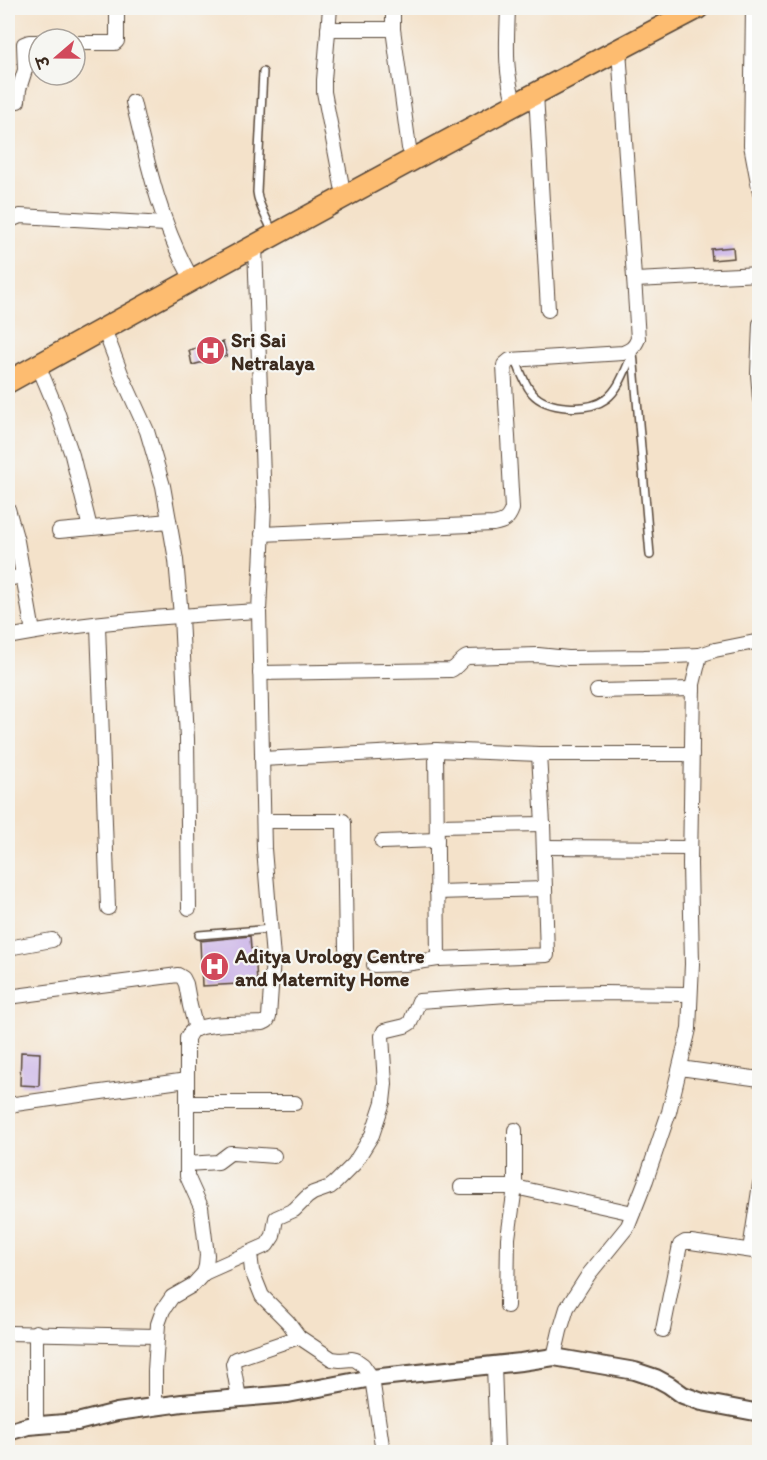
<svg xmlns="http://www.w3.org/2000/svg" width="767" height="1460" viewBox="0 0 767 1460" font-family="Itim,'Playpen Sans Deva',sans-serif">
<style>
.building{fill:#ccb5e8}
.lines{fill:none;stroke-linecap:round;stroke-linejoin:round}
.service-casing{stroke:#574638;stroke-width:10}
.minor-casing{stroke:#574638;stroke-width:16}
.tertiary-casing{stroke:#574638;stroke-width:20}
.primary-casing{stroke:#574638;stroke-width:24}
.service{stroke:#fff;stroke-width:7}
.minor{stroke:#fff;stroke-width:14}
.tertiary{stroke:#fff;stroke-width:16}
.primary{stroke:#fdbc6f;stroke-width:21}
.labels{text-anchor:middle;stroke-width:4.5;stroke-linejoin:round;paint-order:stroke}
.poi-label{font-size:20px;font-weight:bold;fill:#3b2a1e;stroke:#f6f6f2;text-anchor:start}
</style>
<rect width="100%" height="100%" fill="#f6f6f2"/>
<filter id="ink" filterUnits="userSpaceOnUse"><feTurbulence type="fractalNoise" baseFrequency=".0167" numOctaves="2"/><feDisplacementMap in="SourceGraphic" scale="12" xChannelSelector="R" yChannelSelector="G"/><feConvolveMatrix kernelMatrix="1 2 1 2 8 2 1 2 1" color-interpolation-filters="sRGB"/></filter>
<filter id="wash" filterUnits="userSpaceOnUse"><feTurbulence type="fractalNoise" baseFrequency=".008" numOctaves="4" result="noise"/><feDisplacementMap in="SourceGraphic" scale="24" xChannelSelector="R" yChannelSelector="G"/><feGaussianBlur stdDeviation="1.35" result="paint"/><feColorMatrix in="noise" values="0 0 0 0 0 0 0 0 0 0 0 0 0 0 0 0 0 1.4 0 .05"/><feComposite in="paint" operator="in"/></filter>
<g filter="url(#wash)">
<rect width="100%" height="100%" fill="#f4e2ca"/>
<g id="blocks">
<g class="building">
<polygon points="733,247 734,258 712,260 711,249"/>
<polygon points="223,342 227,356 192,365 189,350"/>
<polygon points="250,936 251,949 255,949 257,983 202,986 200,941"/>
<polygon points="21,1052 40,1053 39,1086 20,1085"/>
</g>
</g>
</g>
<g filter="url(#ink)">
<use href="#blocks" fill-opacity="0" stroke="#574638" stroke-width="1.5"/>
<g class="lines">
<defs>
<g id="service">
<path d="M 263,72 L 257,192 C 258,204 265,215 270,226"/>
<polyline points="633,352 650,555"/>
<path d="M 516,360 C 520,371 524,383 532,393 C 547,410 588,412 606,399 C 620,388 625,370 632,355"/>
<polyline points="199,935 271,929"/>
</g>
<g id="minor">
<polyline points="330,8 324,80 324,92 342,186"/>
<polyline points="393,8 393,29 409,148"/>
<path d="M 508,8 C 507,40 504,72 515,104"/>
<polyline points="753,8 751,145 760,193"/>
<polyline points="328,29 393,29"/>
<polyline points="75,43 115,43 117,41 117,8"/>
<polyline points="536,93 548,310"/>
<polyline points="18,101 19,89 25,70 24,44 29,42 39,42"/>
<path d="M 133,102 C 147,160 159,219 188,272"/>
<polyline points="8,221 20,216 166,224"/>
<polyline points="635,280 760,274"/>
<polyline points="760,324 758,374 760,399"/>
<polyline points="104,329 122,376 147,431 163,486 176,560 181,616 187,739 189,908"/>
<polyline points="38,365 56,408 72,455 90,528"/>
<polyline points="8,509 17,541 33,632"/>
<polyline points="59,531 169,521"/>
<path d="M 262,534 L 493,524 C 504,522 508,520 512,509 L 504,365 L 510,360 L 623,353 C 631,350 634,348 638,339 L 619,49"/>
<polyline points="8,579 23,576"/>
<polyline points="98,625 108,908"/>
<path d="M 8,637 C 90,621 175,616 259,611"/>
<path d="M 260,673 L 451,670 C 458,667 460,660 467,657 L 538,655 L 568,658 L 644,657 L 700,655"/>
<polyline points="597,691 693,689"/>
<polyline points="436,750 539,754 692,754"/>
<polyline points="262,759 436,750 438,959 405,964 374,965"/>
<polyline points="264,821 343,821 344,823 346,949"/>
<polyline points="437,826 543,824"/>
<polyline points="382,842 437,840"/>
<polyline points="544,847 690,848"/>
<polyline points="437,892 545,889"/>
<polyline points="8,948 52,940"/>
<polyline points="438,959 547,955 543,824 539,754"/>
<polyline points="8,997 178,975 183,978 186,984 190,1006 196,1029"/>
<polyline points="680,1068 760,1079"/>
<polyline points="187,1103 295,1103"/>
<polyline points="8,1105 187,1080"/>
<polyline points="187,1164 218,1162 230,1153 233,1153 274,1156"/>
<polyline points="461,1187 515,1187 633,1213"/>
<polyline points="750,1250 760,1184"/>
<polyline points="250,1253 252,1271 262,1296 288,1322 299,1337 332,1359 340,1360 352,1359 356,1360 363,1365 372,1378 383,1452"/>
<polyline points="204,1273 267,1245 273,1236 276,1218 294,1210 307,1197 313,1193 330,1187 335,1183 354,1164 372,1135 383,1102 385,1084 382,1036 384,1031 405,1026 410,1023 419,1001 508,995 602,993 690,994"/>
<polyline points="507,1306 508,1238 515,1187 515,1130"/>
<polyline points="663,1330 680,1245 685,1242 691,1242 760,1252"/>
<polyline points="8,1333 157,1336"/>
<polyline points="554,1357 560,1331 567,1308 589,1274 628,1226 646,1180 669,1112 689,1029 692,964 690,864 693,684 700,655 715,650 760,641"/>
<polyline points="494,1365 497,1452"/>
<polyline points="239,1398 233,1364 235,1359 299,1337"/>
<path d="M 155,1406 L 155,1371 L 158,1324 L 163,1310 L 172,1297 L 193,1285 L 204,1273 L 206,1266 L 207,1255 L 201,1207 L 187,1176 L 187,1038 C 190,1034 189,1033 193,1030 C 208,1022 245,1024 263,1023 L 267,1021 L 269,1017 L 273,958 L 264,849 L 259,611 L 264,507 L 255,245"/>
<polyline points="36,1426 36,1332"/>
</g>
<polyline id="tertiary" points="8,1432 28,1426 77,1422 117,1412 182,1403 288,1394 372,1378 521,1362 554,1357 635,1371 656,1378 669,1385 683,1395 702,1402 760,1413"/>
<path id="primary" d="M 8,382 C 236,255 466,129 698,8"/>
</defs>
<use href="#service" class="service-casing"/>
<use href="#minor" class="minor-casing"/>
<use href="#tertiary" class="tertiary-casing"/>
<use href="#primary" class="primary-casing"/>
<use href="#service" class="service"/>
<use href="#minor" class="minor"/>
<use href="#tertiary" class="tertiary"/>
<use href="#primary" class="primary"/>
</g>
</g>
<defs>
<symbol id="hospital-disc" viewBox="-11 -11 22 22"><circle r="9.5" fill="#d1495b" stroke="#f6f6f2"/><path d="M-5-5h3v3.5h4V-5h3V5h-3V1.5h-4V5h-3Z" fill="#fff"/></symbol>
</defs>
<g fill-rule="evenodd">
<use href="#hospital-disc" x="194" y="334" width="33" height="33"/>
<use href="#hospital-disc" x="198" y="950" width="33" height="33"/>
</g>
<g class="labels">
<g class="poi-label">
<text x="231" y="347">Sri Sai<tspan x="231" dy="23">Netralaya</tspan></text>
<text x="235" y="963">Aditya Urology Centre<tspan x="235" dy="23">and Maternity Home</tspan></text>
</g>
</g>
<rect width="767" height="1460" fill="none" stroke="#f6f6f2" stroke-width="30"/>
<g transform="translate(57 57) rotate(250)"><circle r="28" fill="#f6f6f2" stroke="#aba49d" stroke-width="1.5"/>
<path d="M0-4.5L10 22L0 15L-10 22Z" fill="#d1495b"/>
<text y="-9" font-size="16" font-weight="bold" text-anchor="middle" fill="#3b2a1e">उ</text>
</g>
</svg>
